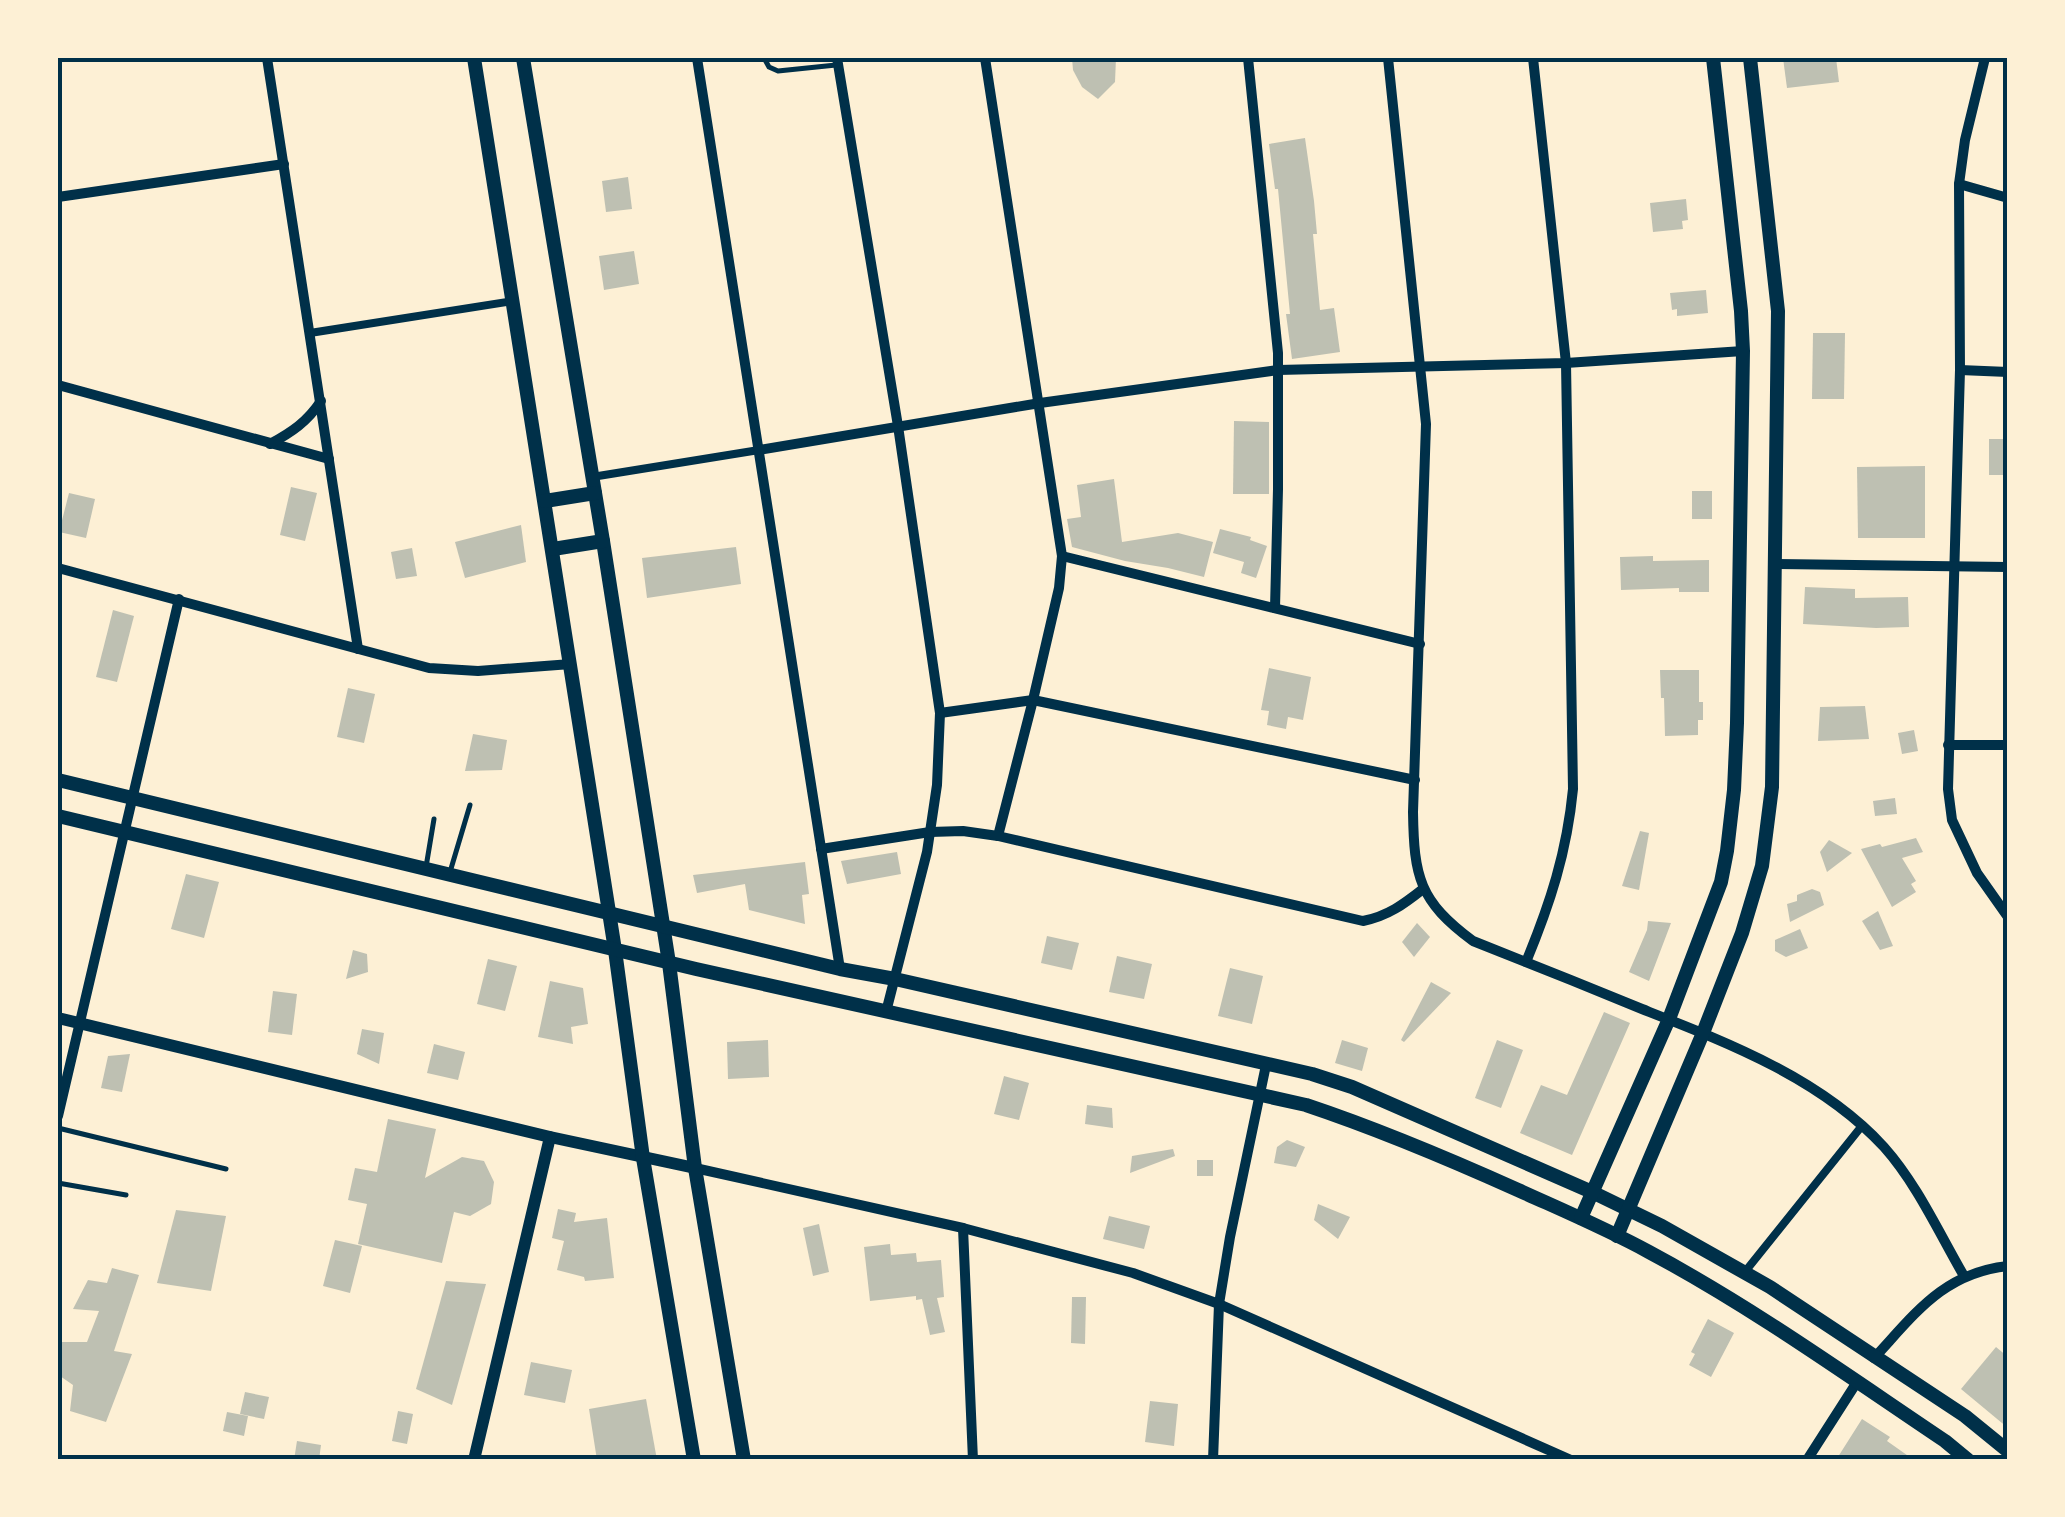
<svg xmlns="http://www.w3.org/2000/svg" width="2065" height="1517" viewBox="0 0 2065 1517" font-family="Rubik,sans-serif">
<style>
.building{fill:#bec0b2}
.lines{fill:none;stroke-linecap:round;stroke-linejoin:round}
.service{stroke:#003049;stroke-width:5}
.pedestrian{stroke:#003049;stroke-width:8}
.minor{stroke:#003049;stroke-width:10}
.tertiary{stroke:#003049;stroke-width:12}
.secondary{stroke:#003049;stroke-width:14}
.neatline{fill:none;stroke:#003049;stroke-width:4}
</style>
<rect width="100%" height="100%" fill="#fdf0d5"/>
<g class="building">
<polygon points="1072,58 1116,58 1115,82 1098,99 1082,87 1073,70"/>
<polygon points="1783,58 1836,58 1839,82 1787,88"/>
<polygon points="1305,138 1314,201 1317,234 1313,234 1320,310 1334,308 1340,352 1292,359 1286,314 1290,314 1278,189 1275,189 1269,144"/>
<polygon points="628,177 632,209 606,212 602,181"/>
<polygon points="1686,199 1688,220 1682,221 1683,229 1653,232 1650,203"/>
<polygon points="634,251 639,284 604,290 599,256"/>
<polygon points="1706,290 1708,313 1677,316 1677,309 1672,310 1670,293"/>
<polygon points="1813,333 1845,333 1844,399 1812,399"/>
<polygon points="1234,421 1269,422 1269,494 1233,494"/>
<rect x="1989" y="439" width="19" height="36"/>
<polygon points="1925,466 1925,538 1858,538 1857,467"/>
<polygon points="1114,479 1122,542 1178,533 1213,542 1204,577 1168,568 1125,561 1072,547 1067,519 1081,517 1077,485"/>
<polygon points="291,487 317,493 305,541 280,535"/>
<rect x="1692" y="491" width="20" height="28"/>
<polygon points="69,493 95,499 86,538 59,532"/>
<polygon points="521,525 526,562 465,578 455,542"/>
<polygon points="1220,529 1251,537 1250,540 1267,546 1256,578 1241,573 1244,562 1213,553"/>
<polygon points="736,547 741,584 647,598 642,558"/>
<polygon points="412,548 417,576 396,579 391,552"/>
<polygon points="1653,556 1653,561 1709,560 1709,592 1679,592 1679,588 1621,590 1620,557"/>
<polygon points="1805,587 1855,589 1855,598 1908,597 1909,627 1876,628 1803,624"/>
<polygon points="113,610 134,616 117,682 96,677"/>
<polygon points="1269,668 1311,677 1303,720 1288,717 1286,729 1267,725 1269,711 1261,710"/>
<polygon points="1660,670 1699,670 1699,702 1703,702 1703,720 1698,720 1698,735 1665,736 1664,698 1661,698"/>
<polygon points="348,688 375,694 364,743 337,737"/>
<polygon points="1865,706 1869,739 1818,741 1820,707"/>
<polygon points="1914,730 1918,751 1902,754 1898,733"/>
<polygon points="473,734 507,740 502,770 465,771"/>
<polygon points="1895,798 1897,814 1875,816 1873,801"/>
<polygon points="1640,831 1649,833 1639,890 1622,886"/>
<polygon points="1916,838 1923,852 1902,858 1916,881 1911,884 1916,892 1892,907 1861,849 1880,844 1882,847"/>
<polygon points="1829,840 1852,853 1827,872 1820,852"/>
<polygon points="897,852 901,874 847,884 841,861"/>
<polygon points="805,862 809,894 802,895 805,924 749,910 745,884 697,893 693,875"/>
<polygon points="186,874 219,882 204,938 171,929"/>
<polygon points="1812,889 1820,892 1824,905 1790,922 1787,904 1797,901 1797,895"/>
<polygon points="1878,911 1893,946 1880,950 1862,921"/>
<polygon points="1648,921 1671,923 1649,981 1629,972 1647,930"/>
<polygon points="1417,923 1430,937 1414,957 1402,942"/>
<polygon points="1800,929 1808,948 1786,957 1775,951 1775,940"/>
<polygon points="1047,936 1079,943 1072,970 1041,963"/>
<polygon points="353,950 367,954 368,972 346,979"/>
<polygon points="1117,956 1152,964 1144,999 1109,992"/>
<polygon points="488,959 517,966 505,1011 477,1004"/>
<polygon points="1230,968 1263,976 1252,1024 1218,1016"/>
<polygon points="550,981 583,988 588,1024 571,1027 573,1044 538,1037"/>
<polygon points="1431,982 1451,993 1404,1042 1401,1040"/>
<polygon points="273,991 297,994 292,1035 268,1032"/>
<polygon points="1604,1012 1630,1023 1572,1155 1520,1133 1541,1085 1567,1095"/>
<polygon points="362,1029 384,1033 379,1064 357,1054"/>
<polygon points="768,1040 769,1077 728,1079 727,1042"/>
<polygon points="1342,1040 1368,1048 1362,1071 1335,1063"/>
<polygon points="1497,1040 1523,1050 1501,1108 1475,1098"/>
<polygon points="434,1044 465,1052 458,1080 427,1073"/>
<polygon points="130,1054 122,1092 101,1088 108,1056"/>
<polygon points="1004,1076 1029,1083 1019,1120 994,1114"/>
<polygon points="1087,1105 1112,1108 1113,1128 1085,1124"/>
<polygon points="388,1119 436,1129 425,1178 462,1157 484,1161 494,1182 491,1204 470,1216 454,1212 442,1263 358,1244 367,1204 348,1200 355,1168 377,1172"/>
<polygon points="1287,1140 1305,1147 1296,1167 1274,1163 1277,1147"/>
<polygon points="1173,1149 1175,1156 1130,1173 1132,1156"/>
<rect x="1197" y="1160" width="16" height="16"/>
<polygon points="1318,1204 1350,1217 1338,1239 1314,1220"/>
<polygon points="558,1209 576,1213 574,1222 607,1218 614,1278 585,1281 584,1277 557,1270 564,1241 552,1238"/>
<polygon points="176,1210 226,1216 211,1291 157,1283"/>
<polygon points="1109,1216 1150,1226 1144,1249 1103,1239"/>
<polygon points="819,1224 829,1272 813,1276 803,1228"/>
<polygon points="335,1240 362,1246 350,1293 323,1286"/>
<polygon points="890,1244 891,1255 916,1253 917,1262 941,1260 944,1297 937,1298 945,1332 930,1335 922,1299 916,1300 916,1296 870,1301 864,1247"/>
<polygon points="112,1268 139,1275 114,1351 132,1354 106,1422 70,1411 73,1385 60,1376 62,1342 87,1342 99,1311 73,1309 88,1280 107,1283"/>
<polygon points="446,1281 486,1284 452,1405 416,1389"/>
<polygon points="1072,1297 1086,1297 1085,1344 1071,1343"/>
<polygon points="1708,1319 1734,1333 1711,1377 1689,1365 1695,1354 1691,1352"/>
<polygon points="1996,1347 2008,1357 2008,1428 1961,1389"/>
<polygon points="531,1362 572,1370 565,1403 524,1395"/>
<polygon points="245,1392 269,1397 264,1419 240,1414"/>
<polygon points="646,1399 657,1460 597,1460 589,1409"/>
<polygon points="1150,1401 1178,1404 1174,1446 1145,1442"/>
<polygon points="398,1411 413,1414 407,1444 392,1441"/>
<polygon points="227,1412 248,1416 244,1436 223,1431"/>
<polygon points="1862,1419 1890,1437 1887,1441 1914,1460 1836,1460"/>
<polygon points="297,1441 321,1445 319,1460 294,1460"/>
</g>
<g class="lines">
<g class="service">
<polyline points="764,58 769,67 778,71 836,65"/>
<polyline points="426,867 434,819"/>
<polyline points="450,872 470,805"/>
<polyline points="58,1128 226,1169"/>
<polyline points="58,1183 126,1195"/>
</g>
<g class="pedestrian">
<polyline points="310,333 513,301"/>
<polyline points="592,477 759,450"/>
<polyline points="1744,1273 1861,1127"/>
</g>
<g class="minor">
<polyline points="267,58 358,649"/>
<polyline points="697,58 840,969"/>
<polyline points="837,58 898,426 940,713 937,785 927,852 886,1012"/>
<polyline points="985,58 1062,556 1059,588 1033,700 998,836"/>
<polyline points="1248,58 1278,353 1278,489 1275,608"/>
<path d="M 1388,58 L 1426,424 L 1413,812 C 1414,877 1419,901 1473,941 C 1529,963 1586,986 1642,1009 C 1726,1042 1821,1078 1884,1147 C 1917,1184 1939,1233 1964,1276"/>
<polyline points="1985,58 1965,140 1959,184 1960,370 1948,789 1952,820 1977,873 2008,917"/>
<polyline points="1959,184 2008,198"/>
<polyline points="58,197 284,164"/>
<polyline points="1960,370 2008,372"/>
<polyline points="58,385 329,459"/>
<path d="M 270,444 C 292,432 307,422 321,401"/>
<polyline points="759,450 1040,403 1278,370 1566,363 1743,351"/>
<polyline points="1062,556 1420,644"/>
<polyline points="1773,564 2008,567"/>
<polyline points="58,568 429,668 478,671 571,664"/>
<polyline points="940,713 1033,700 1415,780"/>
<polyline points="1948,745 2008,745"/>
<path d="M 821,849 L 930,832 L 963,831 L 998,836 L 1363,921 C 1388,916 1404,904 1423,889"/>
<path d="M 1526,962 C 1550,904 1567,852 1573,789 L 1566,363 L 1533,58"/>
<polyline points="58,1116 179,599"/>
<polyline points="695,1168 963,1228 1133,1273 1219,1304 1571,1460"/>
<polyline points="963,1228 973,1460"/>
<path d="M 1874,1358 C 1915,1314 1943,1273 2008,1266"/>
<polyline points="1213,1460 1219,1304 1230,1237 1266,1065"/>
<polyline points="1807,1460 1857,1382"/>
</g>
<g class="tertiary">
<polyline points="58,1018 550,1137 695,1168"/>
<polyline points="474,1460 550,1137"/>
</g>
<g class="secondary">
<polyline points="474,58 615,950 643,1158 694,1460"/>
<polyline points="523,58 603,541 669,963 695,1168 744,1460"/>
<polyline points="545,501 595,493"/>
<polyline points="553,549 603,541"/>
<polyline points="58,780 840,969 895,979 1312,1074 1352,1087 1592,1192 1662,1226 1770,1287 1965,1416 2008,1451"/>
<path d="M 58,816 L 696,969 L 1306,1105 C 1378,1129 1449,1159 1518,1190 C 1562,1210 1607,1229 1649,1252 C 1752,1307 1848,1376 1945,1441 L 1968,1460"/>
<polyline points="1581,1218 1669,1019 1721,882 1727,851 1734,790 1737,723 1743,351 1741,311 1713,58"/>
<polyline points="1617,1236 1703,1033 1742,933 1762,866 1772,787 1778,311 1750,58"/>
</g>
</g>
<rect width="2065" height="1517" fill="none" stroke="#fdf0d5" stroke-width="120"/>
<rect x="60" y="60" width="1945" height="1397" class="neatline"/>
</svg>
